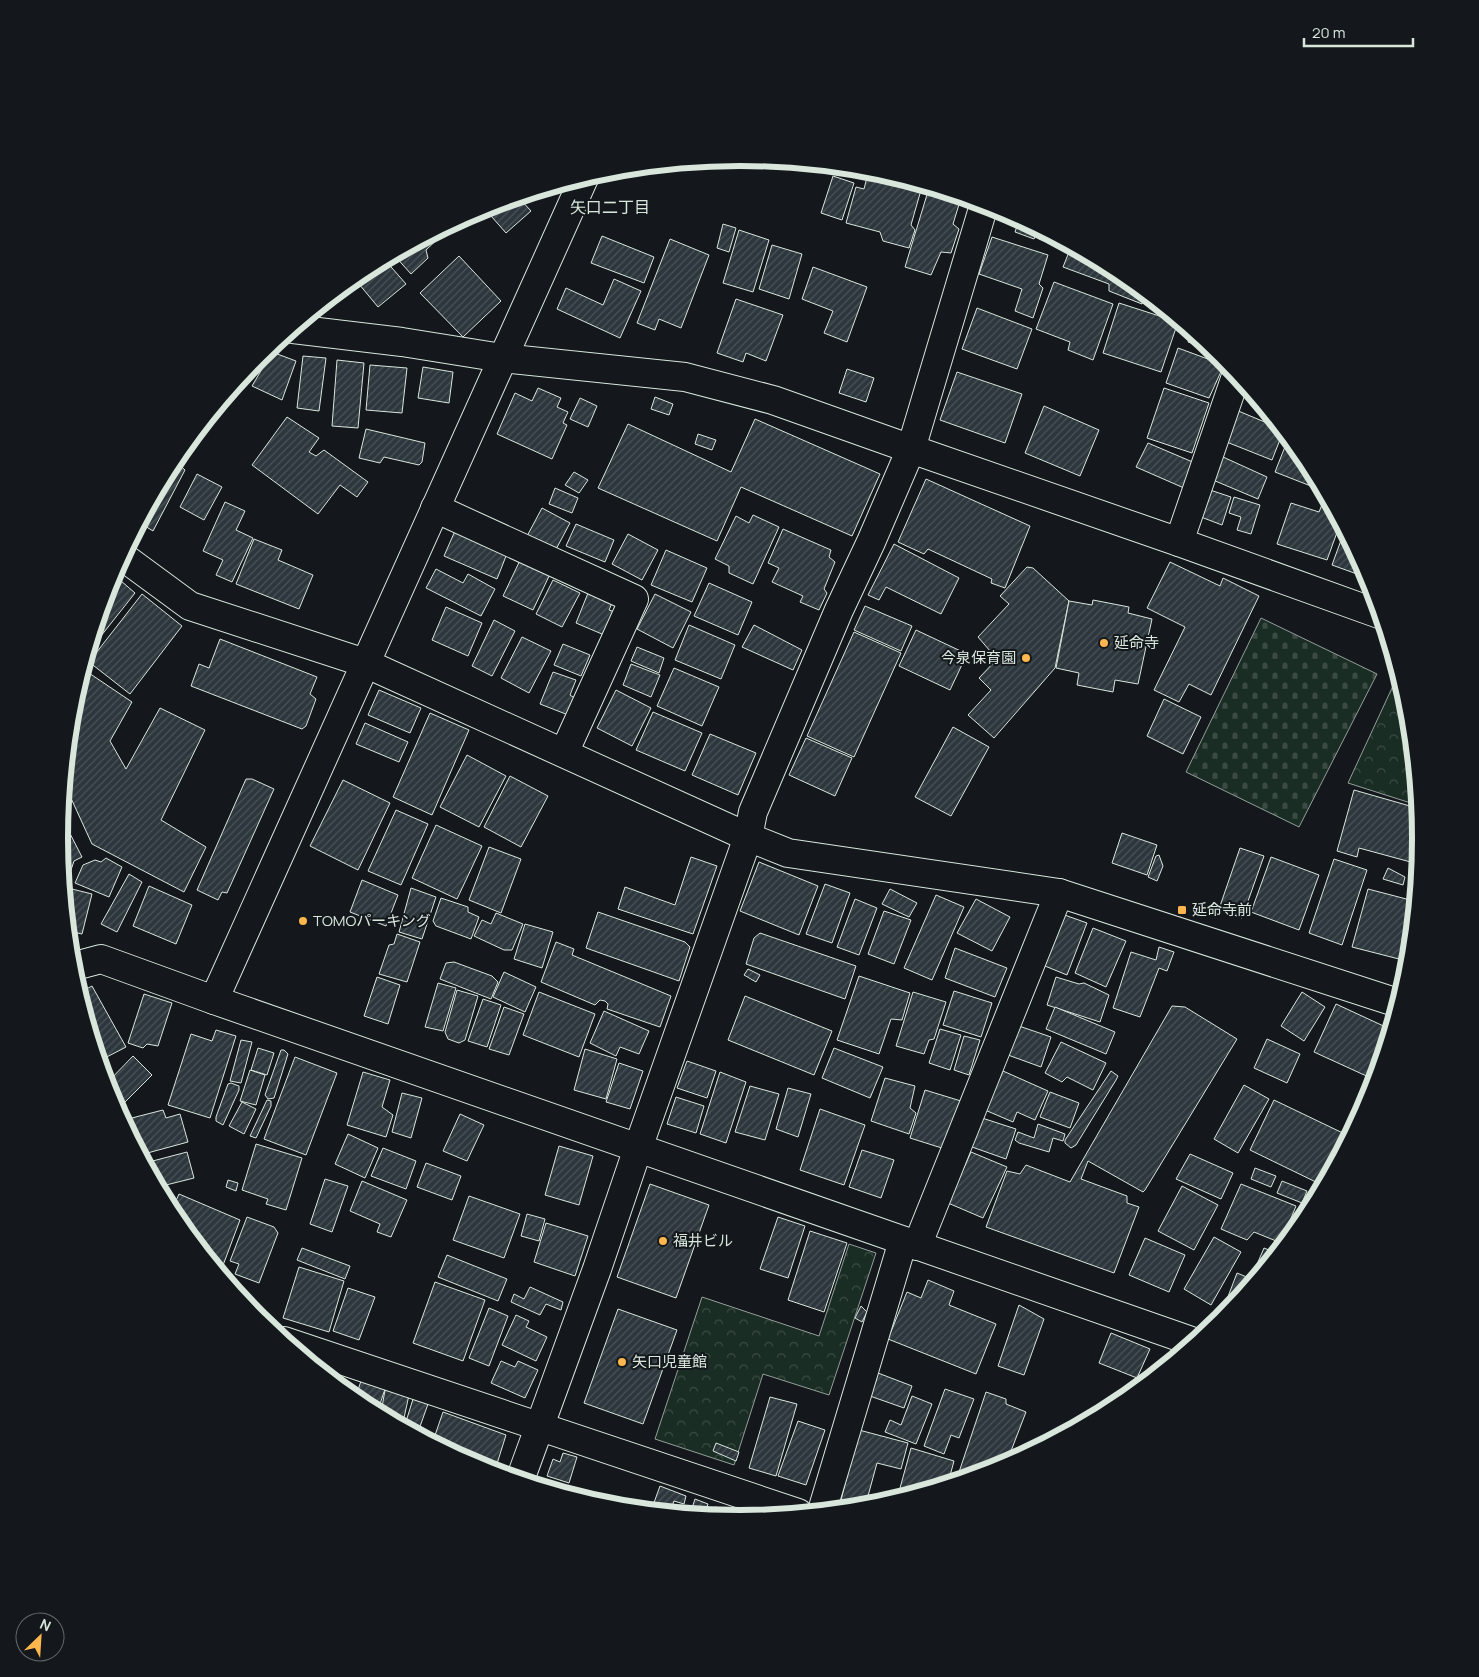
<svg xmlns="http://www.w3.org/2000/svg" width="1479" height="1677" viewBox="0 0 1479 1677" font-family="Manrope,'Noto Sans JP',sans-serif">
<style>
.cemetery{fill:url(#cemetery-stones);stroke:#939e99}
.park{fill:url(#park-crowns);stroke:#939e99}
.building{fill:url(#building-hatch);stroke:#d8e6dc}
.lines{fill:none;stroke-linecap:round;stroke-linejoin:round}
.minor-casing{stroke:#d8e6dc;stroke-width:30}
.minor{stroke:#14181c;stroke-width:28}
.poi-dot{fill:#ffb74d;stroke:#14181c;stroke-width:2}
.labels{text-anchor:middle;stroke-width:4;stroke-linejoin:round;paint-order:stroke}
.poi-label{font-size:15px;fill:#d8e6dc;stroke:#14181c;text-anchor:start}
.neighbourhood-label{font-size:16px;fill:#d8e6dc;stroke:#14181c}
.rim{fill:none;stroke:#d8e6dc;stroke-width:6}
</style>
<defs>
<pattern id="cemetery-stones" width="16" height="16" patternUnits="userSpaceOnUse" patternTransform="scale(1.25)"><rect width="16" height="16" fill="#1a2d24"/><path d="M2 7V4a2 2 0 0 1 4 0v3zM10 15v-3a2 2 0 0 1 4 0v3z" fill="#3b4b43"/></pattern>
<pattern id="park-crowns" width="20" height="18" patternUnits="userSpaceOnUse" patternTransform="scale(1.25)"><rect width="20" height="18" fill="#1a2d24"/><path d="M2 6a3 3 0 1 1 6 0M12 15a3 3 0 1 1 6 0" fill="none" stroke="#3b4b43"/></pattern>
<pattern id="building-hatch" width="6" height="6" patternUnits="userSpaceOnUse" patternTransform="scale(1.25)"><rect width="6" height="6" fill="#2c363c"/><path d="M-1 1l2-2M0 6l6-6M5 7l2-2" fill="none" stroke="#4a5358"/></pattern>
</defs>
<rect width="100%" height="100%" fill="#14181c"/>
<polygon class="cemetery" points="1261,618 1377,674 1299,827 1186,772"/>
<g class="park">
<polygon points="1398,675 1407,706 1417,805 1348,783"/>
<polygon points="849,1244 876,1253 829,1395 763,1374 734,1465 655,1439 702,1297 819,1336"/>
</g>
<g class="building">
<polygon points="860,170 873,171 879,173 878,176"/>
<polygon points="884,174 910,182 909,187 921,190 911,225 915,230 909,248 883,241 880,232 846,223 856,187 864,189 867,177 882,180"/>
<polygon points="833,176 854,183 842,220 821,213"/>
<polygon points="929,188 961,198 953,224 959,229 951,253 941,252 931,275 905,267"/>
<polygon points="519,198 531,211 506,233 484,208"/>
<polygon points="999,209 1012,216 1009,222 996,216"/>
<polygon points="1019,220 1037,230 1034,239 1015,232"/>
<polygon points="723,224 736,228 729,252 717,248"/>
<polygon points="442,229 445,232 426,250 428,258 411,274 394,255"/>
<polygon points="739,230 769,240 753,292 723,283"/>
<polygon points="1042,232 1060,242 1058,246 1039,239"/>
<polygon points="602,236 654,257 644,283 591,263"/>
<polygon points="992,237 1048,255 1039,284 1043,288 1033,318 1015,311 1022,289 979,274"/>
<polygon points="670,239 709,255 681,328 659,319 655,330 637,323"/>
<polygon points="772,245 802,254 789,299 759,289"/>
<polygon points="1071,247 1118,273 1145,295 1142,304 1109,291 1109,284 1063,267"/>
<polygon points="459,256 501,301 463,337 420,293"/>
<polygon points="385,260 406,284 378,307 354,278 362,272"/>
<polygon points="813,267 867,287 847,342 824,333 833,311 802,299"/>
<polygon points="614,279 641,291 620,338 557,309 566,288 603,305"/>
<polygon points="1054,282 1113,304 1093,360 1068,350 1070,342 1036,329"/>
<polygon points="736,299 783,315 766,361 746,353 743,362 717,353"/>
<polygon points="1119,303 1178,322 1161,372 1103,353"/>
<polygon points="977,308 1032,329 1017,369 962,349"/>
<polygon points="1191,333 1212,350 1188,342"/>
<polygon points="1178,348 1224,365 1209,398 1166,383"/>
<polygon points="272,352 296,361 282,400 252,386"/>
<polygon points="303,356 326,358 319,411 297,408"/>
<polygon points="337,360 364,363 358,428 332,426"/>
<polygon points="370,365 407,368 402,413 366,410"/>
<polygon points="423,367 453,372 449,403 418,398"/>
<polygon points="847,369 874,378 866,402 839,393"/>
<polygon points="957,372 1022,394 1005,443 940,420"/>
<polygon points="538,388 561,398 557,407 568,412 563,423 567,425 552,459 497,434 515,393 532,401"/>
<polygon points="1164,388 1209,403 1192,453 1147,438"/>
<polygon points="655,397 673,404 669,415 651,409"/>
<polygon points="580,398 597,406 588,427 570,419"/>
<polygon points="1044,406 1099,430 1080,476 1025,453"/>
<polygon points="1236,410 1279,428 1283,432 1272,460 1224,441"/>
<polygon points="287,417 319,438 309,452 316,456 324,450 368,482 357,497 340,485 318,514 252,465"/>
<polygon points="755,419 880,474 852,536 741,487 717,541 598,488 628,424 731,472"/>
<polygon points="366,429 425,443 422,462 419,465 384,457 380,463 359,458"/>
<polygon points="698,434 716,440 712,450 695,444"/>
<polygon points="1288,439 1306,461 1321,490 1275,472"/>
<polygon points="1148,443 1195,463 1184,488 1136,467"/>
<polygon points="1223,457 1267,477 1258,499 1213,480"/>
<polygon points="174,460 185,470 153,531 140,523"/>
<polygon points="574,472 588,480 579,493 565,485"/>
<polygon points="197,474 222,487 204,520 180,507"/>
<polygon points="926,479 1030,526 1005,588 991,583 992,579 928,549 924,554 898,542"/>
<polygon points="555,488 578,498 572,513 549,504"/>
<polygon points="1210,490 1231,497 1222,525 1201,517"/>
<polygon points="1234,497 1260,505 1251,534 1237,530 1241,517 1229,513"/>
<polygon points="225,502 245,511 236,530 253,538 232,582 216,575 223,560 203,551"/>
<polygon points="1323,502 1329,504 1340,524 1327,560 1277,544 1291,503 1319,512"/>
<polygon points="542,508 570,523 554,553 526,538"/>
<polygon points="753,515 779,527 753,584 729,573 729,566 715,559 736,516 749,523"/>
<polygon points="458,524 510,546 497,579 444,556"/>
<polygon points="576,524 614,540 605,562 566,546"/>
<polygon points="783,529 831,550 829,557 835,562 824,589 827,593 819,610 800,602 803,596 772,582 779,568 768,563"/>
<polygon points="1344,532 1368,578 1332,565"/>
<polygon points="628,534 658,550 642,580 612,564"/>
<polygon points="254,539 282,550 278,560 313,575 299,609 236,584"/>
<polygon points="894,544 959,578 941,614 886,587 879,600 868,595"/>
<polygon points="666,550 707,568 692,602 651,585"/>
<polygon points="524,552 551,572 533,610 503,596"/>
<polygon points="1170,562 1220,586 1223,578 1259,596 1211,695 1189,684 1179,702 1154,690 1185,627 1147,608"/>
<polygon points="1027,567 1033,568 1069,601 1055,668 994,738 968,715 991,690 979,678 997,659 978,637 1009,604 1000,596"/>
<polygon points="436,569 463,583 468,574 495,589 481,616 426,588"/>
<polygon points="113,574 135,593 97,641 93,638"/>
<polygon points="553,580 580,593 562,627 536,614"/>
<polygon points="709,583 752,602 738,635 694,616"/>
<polygon points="588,593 612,603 609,610 618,613 609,637 576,623"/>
<polygon points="142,594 182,626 130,694 89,662"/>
<polygon points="655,594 691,612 673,648 637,629"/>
<polygon points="1093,600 1129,607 1128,613 1152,619 1138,684 1115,680 1113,692 1077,685 1079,673 1056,668 1069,601 1092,605"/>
<polygon points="865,606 912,626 901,651 854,630"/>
<polygon points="446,607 482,623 468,656 432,640"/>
<polygon points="494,620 515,631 492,676 472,666"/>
<polygon points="689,625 735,645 721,679 675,660"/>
<polygon points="754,625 802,650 793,670 742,647"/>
<polygon points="916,630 967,654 950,690 899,666"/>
<polygon points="854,632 901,653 854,757 807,736"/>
<polygon points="522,637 551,651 529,693 501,678"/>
<polygon points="220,639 317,677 310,694 316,699 306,726 302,729 191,686 199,664 209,668"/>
<polygon points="563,644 590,655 581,676 554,665"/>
<polygon points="637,647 664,658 659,673 631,661"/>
<polygon points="631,664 660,675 651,697 623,685"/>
<polygon points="674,668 719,687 702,726 657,706"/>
<polygon points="83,669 132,702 110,741 126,769 160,708 205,730 161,820 206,847 184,892 92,844 64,783 72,705"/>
<polygon points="553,672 576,680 570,695 582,703 576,718 540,704"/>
<polygon points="379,690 421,708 410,733 368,715"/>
<polygon points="616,690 651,708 632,746 597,728"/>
<polygon points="1164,699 1201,717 1183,754 1147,736"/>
<polygon points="653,712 702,733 685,771 636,750"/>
<polygon points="430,713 469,730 432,815 393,797"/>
<polygon points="365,723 408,742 399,762 356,744"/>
<polygon points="953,727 989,747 951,816 915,797"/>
<polygon points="710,734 756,753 738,795 692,775"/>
<polygon points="806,738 852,758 835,796 789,775"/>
<polygon points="467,755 506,776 479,827 440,807"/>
<polygon points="510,776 548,796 521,847 484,827"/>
<polygon points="246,779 252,779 274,789 227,893 222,892 218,900 197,890"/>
<polygon points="343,780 390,803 358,870 310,846"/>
<polygon points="1354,790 1417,808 1420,839 1418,864 1359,848 1357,857 1337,851"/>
<polygon points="396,810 428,824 401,885 368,871"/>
<polygon points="61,816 82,857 74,861 64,891 59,839"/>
<polygon points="436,825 482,846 457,899 412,878"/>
<polygon points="1122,833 1157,845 1147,875 1112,863"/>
<polygon points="489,847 521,859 501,913 469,900"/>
<polygon points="1240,848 1264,856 1242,918 1219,909"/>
<polygon points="1159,855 1163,866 1157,881 1148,877 1156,856"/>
<polygon points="691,857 717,866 693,934 618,909 625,887 675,905"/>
<polygon points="1271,857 1319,875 1299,930 1251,912"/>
<polygon points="106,858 122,867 109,897 75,883 83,865 95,860 101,862"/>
<polygon points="1334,859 1367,870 1342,945 1309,933"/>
<polygon points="759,862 818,886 799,935 740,911"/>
<polygon points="1388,868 1405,877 1403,885 1383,879"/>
<polygon points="129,874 142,882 117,932 101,924"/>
<polygon points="362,880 398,895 386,926 350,912"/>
<polygon points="825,884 850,893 832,943 806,934"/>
<polygon points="149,886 192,905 176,944 133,926"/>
<polygon points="411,888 436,897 422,939 399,932"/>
<polygon points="72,889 92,894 82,934 68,931 66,913"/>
<polygon points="890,889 917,903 909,917 882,904"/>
<polygon points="1368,889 1414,901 1399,959 1352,947"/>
<polygon points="936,895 964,907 932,980 904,968"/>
<polygon points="441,898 468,907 468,912 479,917 471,939 436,926 433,921"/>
<polygon points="855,899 877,908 859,955 837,947"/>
<polygon points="976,899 1010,917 992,951 957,933"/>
<polygon points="884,911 911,920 894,964 868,954"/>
<polygon points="598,912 685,942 690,947 679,981 586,948"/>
<polygon points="496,913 523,924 512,950 504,950 474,936 482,920 491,924"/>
<polygon points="1059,913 1087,923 1067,975 1040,964"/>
<polygon points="525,924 553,932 542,968 514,959"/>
<polygon points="1093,928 1126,941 1106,987 1075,973"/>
<polygon points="760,933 856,966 845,999 746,964 754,938"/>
<polygon points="397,934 420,942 407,982 379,974 389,945 394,944"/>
<polygon points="556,942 574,949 572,955 671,996 660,1027 607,1009 608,1004 605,1001 600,1000 595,1005 541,982"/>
<polygon points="1159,947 1174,952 1167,971 1159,968 1140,1017 1113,1008 1131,952 1156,960"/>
<polygon points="955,948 1007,968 995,997 945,978"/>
<polygon points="454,962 492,976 498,982 491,999 440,979 446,963"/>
<polygon points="748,969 760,975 756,982 744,975"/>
<polygon points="504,972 536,987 525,1012 493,997"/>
<polygon points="859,976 910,993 902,1020 891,1019 879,1054 837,1040"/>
<polygon points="377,977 400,985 388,1024 364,1016"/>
<polygon points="1056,977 1079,984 1084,983 1109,995 1100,1022 1047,1005"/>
<polygon points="438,983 456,988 443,1031 425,1027"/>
<polygon points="92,986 126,1047 99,1061 79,993"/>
<polygon points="457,990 478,996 465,1040 459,1043 448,1039 445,1032"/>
<polygon points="954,991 992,1003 981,1037 943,1025"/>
<polygon points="539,992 595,1014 579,1057 523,1035"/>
<polygon points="913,992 946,1002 934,1039 929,1040 924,1054 896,1046"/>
<polygon points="1302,992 1325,1007 1304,1041 1281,1026"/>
<polygon points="144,994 172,1003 158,1046 147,1044 143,1048 128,1043"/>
<polygon points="745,996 832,1031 814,1075 728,1040"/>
<polygon points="483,999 501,1005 487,1047 468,1041"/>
<polygon points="1336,1004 1390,1029 1377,1069 1373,1079 1314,1052"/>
<polygon points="1172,1006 1185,1007 1237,1039 1145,1190 1143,1192 1088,1161 1081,1179 1127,1196 1127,1203 1139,1207 1114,1273 986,1227 1007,1171 1020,1174 1026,1165 1070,1182"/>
<polygon points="504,1007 524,1014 509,1055 489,1049"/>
<polygon points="1055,1007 1115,1032 1106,1054 1046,1029"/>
<polygon points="604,1011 649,1031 639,1054 620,1047 616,1056 590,1043"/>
<polygon points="1019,1026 1051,1037 1041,1067 1008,1055"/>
<polygon points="940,1029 961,1035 950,1070 929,1063"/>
<polygon points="216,1030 236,1036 210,1118 168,1105 191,1034 212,1041"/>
<polygon points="964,1036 980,1040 969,1075 954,1070"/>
<polygon points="1267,1039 1300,1054 1287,1083 1254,1068"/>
<polygon points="241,1040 252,1042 241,1083 230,1081"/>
<polygon points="1061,1042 1106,1063 1093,1090 1067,1077 1062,1082 1045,1073"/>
<polygon points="258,1048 274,1053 267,1075 251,1070"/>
<polygon points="834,1048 883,1067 870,1098 822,1078"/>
<polygon points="585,1049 617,1059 606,1099 574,1090"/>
<polygon points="281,1050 284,1050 288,1054 274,1098 268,1099 265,1095"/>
<polygon points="133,1056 152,1075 122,1105 108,1091 106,1084"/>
<polygon points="295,1057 337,1073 306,1155 264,1139"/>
<polygon points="687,1061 716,1071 707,1098 677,1088"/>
<polygon points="619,1063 643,1071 630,1109 606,1102"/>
<polygon points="250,1070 265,1075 256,1105 240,1101"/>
<polygon points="1003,1071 1048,1091 1035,1120 1017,1112 1013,1122 985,1110"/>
<polygon points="1111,1071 1118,1076 1116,1080 1076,1145 1071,1148 1065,1143 1065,1140"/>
<polygon points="363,1072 390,1080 382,1107 393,1115 386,1137 347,1125"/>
<polygon points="720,1072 746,1082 726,1143 700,1134"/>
<polygon points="885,1078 915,1086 910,1108 916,1113 909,1134 871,1121"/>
<polygon points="231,1083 239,1086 239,1090 223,1125 216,1121 216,1117 228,1084"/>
<polygon points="1244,1085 1269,1099 1238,1153 1214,1139"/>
<polygon points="750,1086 779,1094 765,1140 735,1132"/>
<polygon points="788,1088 811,1094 798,1137 776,1129"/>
<polygon points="925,1090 961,1101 945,1149 910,1138"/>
<polygon points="1050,1092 1079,1103 1070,1128 1040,1117"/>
<polygon points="402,1093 422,1098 411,1138 392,1132"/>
<polygon points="676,1097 704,1106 696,1133 667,1124"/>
<polygon points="267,1100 271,1101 271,1106 256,1138 250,1136"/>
<polygon points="1274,1100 1349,1136 1322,1185 1250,1150"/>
<polygon points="242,1102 256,1109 244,1134 229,1126"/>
<polygon points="820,1109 865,1125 844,1185 800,1170"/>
<polygon points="163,1110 166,1118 180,1114 188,1142 140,1155 126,1129 124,1120"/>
<polygon points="460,1114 484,1125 467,1161 443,1151"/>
<polygon points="982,1118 1016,1129 1006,1159 972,1147"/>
<polygon points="1038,1124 1065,1134 1063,1141 1053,1138 1049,1152 1019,1143 1015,1140 1018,1132 1034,1138"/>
<polygon points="348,1134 378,1148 365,1178 335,1164"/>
<polygon points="256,1144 302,1158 286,1210 266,1204 268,1199 242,1190"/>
<polygon points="559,1146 593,1156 579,1205 545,1195"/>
<polygon points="383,1148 416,1161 406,1189 371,1176"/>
<polygon points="862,1150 894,1160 881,1198 849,1187"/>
<polygon points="187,1152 194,1178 158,1187 145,1163"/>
<polygon points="971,1152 1007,1167 983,1218 948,1203"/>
<polygon points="1190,1154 1233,1173 1221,1199 1176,1179"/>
<polygon points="426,1163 461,1176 452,1200 417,1187"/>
<polygon points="1255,1168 1276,1176 1271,1187 1251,1179"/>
<polygon points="325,1179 348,1186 332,1232 310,1224"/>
<polygon points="228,1180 238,1183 236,1191 226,1187"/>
<polygon points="362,1181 407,1200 391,1237 377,1232 380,1224 350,1211"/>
<polygon points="1282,1181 1307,1191 1302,1203 1277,1193"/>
<polygon points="650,1184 709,1205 676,1298 617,1277"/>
<polygon points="1241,1184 1296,1206 1281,1243 1254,1232 1247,1240 1221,1229"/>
<polygon points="1182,1186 1218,1205 1194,1250 1158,1231"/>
<polygon points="179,1194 240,1220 222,1268 213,1265 173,1216 171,1212"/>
<polygon points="469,1196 520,1214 504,1258 453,1240"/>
<polygon points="527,1214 545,1219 539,1241 521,1236"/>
<polygon points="247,1217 274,1227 278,1233 259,1283 235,1274 239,1264 230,1261"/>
<polygon points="778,1217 805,1226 788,1278 760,1269"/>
<polygon points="546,1223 588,1236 575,1276 534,1262"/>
<polygon points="810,1231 847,1243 824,1312 788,1300"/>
<polygon points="1214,1237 1241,1252 1211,1305 1184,1289"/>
<polygon points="1145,1238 1185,1255 1169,1292 1129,1275"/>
<polygon points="302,1248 350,1266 345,1279 297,1260"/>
<polygon points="1264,1248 1276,1253 1260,1272 1255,1269"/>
<polygon points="447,1255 507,1279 498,1301 438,1277"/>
<polygon points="299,1267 344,1281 329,1332 283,1318"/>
<polygon points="1237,1273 1254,1280 1224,1316 1221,1315"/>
<polygon points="928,1280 954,1291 949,1305 996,1324 976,1374 888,1339 907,1292 921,1298"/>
<polygon points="435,1282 485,1300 463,1361 413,1343"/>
<polygon points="530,1287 563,1302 561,1310 546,1304 540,1315 511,1302 514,1294 524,1299"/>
<polygon points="348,1288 375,1297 359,1340 333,1331"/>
<polygon points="1019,1305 1044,1319 1024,1375 998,1366"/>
<polygon points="861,1306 867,1312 862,1322 855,1318"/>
<polygon points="489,1308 508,1316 489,1366 469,1358"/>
<polygon points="618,1309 677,1330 643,1424 584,1403"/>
<polygon points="516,1315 529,1321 526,1327 547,1337 536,1361 502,1345"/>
<polygon points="1111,1333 1150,1349 1137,1378 1099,1363"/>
<polygon points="501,1361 515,1367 518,1361 538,1370 525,1398 491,1383"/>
<polygon points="878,1373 912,1386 904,1408 870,1396"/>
<polygon points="361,1381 385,1389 377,1413 355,1399"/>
<polygon points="945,1389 974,1399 959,1438 951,1435 944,1454 924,1446"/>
<polygon points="385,1390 409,1395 404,1418 381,1413"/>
<polygon points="986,1392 1006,1399 1006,1404 1026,1412 1006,1464 1000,1468 961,1479 957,1478"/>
<polygon points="912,1396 932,1404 916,1444 885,1432 890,1420 901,1425"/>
<polygon points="770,1397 797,1404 776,1476 749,1468"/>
<polygon points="413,1399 428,1404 417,1435 404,1428"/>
<polygon points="443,1412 506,1435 496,1467 453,1454 445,1449 445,1446 433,1441"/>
<polygon points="798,1421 825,1430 806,1485 778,1476"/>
<polygon points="859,1430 908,1443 901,1469 877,1463 865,1507 864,1507 841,1500"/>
<polygon points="716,1443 739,1452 736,1461 713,1451"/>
<polygon points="911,1448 954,1461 948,1483 897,1499"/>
<polygon points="563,1453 577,1457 569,1483 547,1476 553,1459 560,1462"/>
<polygon points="469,1462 504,1473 503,1475 479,1467"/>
<polygon points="660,1486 686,1496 684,1504 674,1501 670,1512 651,1511"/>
<polygon points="695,1499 708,1504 704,1516 690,1514"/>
<polygon points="715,1507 724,1509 721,1517 712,1517"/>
</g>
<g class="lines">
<defs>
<g id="minor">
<polyline points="293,329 402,342 502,358 685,377 773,400 911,449 1179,542 1379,614"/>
<polyline points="435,508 634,599 564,753"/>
<polyline points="1179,542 1236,376"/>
<polyline points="122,556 190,606 365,663 748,837 788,853 1059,893 1398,1003"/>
<polyline points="71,967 101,959 214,1000 1194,1342"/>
<polyline points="214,1000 584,178"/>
<polyline points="917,1246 1059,893"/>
<polyline points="284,1341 798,1513"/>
<polyline points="520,1480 597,1269 638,1148 748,837 753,812 839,610 871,542 911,449 984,205"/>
<polyline points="822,1511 903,1241"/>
</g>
</defs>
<use href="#minor" class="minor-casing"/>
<use href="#minor" class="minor"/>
</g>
<g class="poi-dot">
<circle cx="1104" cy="643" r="5"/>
<circle cx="1026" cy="658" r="5"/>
<rect x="1177" y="905" width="10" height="10" rx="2.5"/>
<circle cx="303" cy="921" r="5"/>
<circle cx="663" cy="1241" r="5"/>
<circle cx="622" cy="1362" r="5"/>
</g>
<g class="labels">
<g class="poi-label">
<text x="1114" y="648">延命寺</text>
<text x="1016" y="663" text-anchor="end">今泉保育園</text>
<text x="1192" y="915">延命寺前</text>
<text x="313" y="926">TOMOパーキング</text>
<text x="673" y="1246">福井ビル</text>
<text x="632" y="1367">矢口児童館</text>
</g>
<g class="neighbourhood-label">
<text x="610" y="213">矢口二丁目</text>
</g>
</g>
<path d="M0 0H1479V1677H0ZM68 838a672 672 0 1 1 1344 0a672 672 0 1 1-1344 0Z" fill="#14181c" fill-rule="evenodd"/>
<path class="rim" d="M68 838a672 672 0 1 1 1344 0a672 672 0 1 1-1344 0Z"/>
<g transform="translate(40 1637) rotate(25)"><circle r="24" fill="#14181c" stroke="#626a69"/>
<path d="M0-4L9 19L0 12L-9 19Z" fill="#ffb74d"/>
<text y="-8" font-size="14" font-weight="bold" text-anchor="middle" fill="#d8e6dc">N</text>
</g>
<path d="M1304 38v8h109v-8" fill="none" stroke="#d8e6dc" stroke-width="2.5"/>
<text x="1312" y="38" font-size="15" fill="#d8e6dc" stroke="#14181c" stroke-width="4" paint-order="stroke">20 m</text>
</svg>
